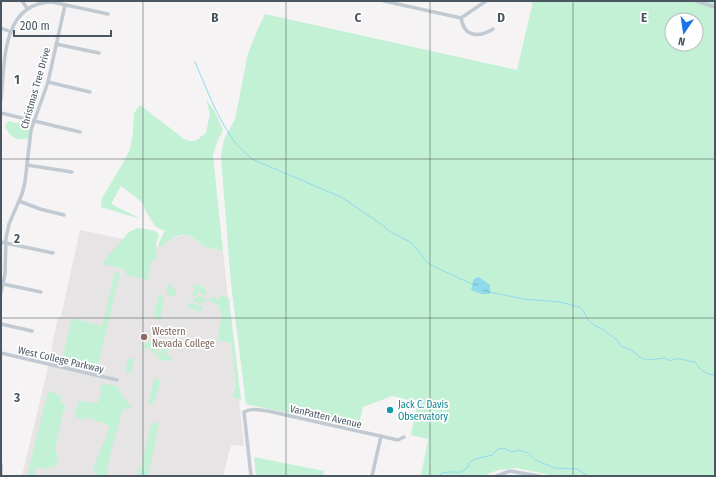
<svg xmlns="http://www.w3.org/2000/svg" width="716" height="477" viewBox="0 0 716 477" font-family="'Fira Sans Condensed',sans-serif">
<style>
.education{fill:#e6e4e5}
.grass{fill:#c3f1d5;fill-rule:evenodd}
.water{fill:url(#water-ripples)}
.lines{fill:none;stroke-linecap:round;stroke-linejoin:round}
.stream{stroke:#90daee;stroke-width:1}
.minor{stroke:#c1cad2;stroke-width:3.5}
.grid{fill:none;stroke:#4a5661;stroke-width:1;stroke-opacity:0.55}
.education-dot{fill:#8d6e63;stroke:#fff;stroke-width:1.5}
.culture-dot{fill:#0f9aa8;stroke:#fff;stroke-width:1.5}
.labels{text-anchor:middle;stroke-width:3.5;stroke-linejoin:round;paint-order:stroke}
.street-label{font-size:10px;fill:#4a5661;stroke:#fff}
.education-label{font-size:10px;fill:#785e54;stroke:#fff;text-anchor:start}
.culture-label{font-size:10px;fill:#0d838f;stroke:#fff;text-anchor:start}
.grid-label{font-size:13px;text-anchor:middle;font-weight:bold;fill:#4a5661;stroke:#fff;stroke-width:3.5;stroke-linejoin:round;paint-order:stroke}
</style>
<defs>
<pattern id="water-ripples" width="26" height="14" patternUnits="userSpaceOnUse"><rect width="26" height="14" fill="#90daee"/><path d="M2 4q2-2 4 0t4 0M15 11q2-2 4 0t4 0" fill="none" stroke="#78b4c4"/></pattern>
</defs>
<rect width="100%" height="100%" fill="#f5f3f3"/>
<polygon class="education" points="80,230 162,247 169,240 179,236 187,235 195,240 203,246 223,251 244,446 231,445 223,476 22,476 46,376 58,317 61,317"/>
<g class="grass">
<path d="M 533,1 L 715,1 L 715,476 L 554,476 L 517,468 L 498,470 L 483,476 L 421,476 L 428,439 L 411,435 L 418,402 L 392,396 L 363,407 L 358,428 L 246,404 L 231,284 L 221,157 L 224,139 L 235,119 L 248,53 L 257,31 L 265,14 L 517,70 ZM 672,20 L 696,20 L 696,44 L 672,44 Z"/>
<path d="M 206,99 L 215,112 L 223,130 L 217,142 L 213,156 L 223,251 C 217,249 208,249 202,245 C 197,242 193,236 186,235 C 178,233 167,241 162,247 L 158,245 L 165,230 L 162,230 L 155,226 L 145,210 L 143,203 L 121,186 L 111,204 L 139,218 L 137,218 L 101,207 L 102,198 L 123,163 L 130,149 L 133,134 L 134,113 L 140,105 L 184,139 L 189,141 L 195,141 L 206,133 L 210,114 Z"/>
<path d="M 8,121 L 13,122 L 15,123 L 20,123 L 29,130 L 29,138 C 18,142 9,137 5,126 Z"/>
<path d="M 137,228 C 144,229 154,229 159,234 L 155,248 L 157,250 L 156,259 L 149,263 L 150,268 L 148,274 L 149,280 L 126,275 L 126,272 L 124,269 L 103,264 L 103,262 L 129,232 Z"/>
<polygon points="115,271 120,273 98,366 95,365 90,367 62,361 72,318 102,326"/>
<polygon points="172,284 171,288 176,289 176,290 175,296 168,295 166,288 168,285"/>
<polygon points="193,285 200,285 206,290 206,296 200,293 200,291 198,290 196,295 190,299 191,295 194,293 194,289 197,288 196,287 193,288 192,287"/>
<polygon points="159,294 164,299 160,321 157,320 154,313"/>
<polygon points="220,295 229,298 241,400 233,398 236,384 231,343 219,340 217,344 222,315 218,305 210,301 210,297 219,299"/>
<polygon points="198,296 201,296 206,300 204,303 192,302"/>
<polygon points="191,303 202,306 203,307 199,313 197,310 188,307 188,304"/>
<polygon points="152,341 160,343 156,356 150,349 142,347 143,343 147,343"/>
<path d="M 168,344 L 166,355 L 170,356 L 172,360 C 166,361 162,362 157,358 L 159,352 Z"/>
<polygon points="128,358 135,360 132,366 132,371 129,374 125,373"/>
<polygon points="154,379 161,380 156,397 152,405 148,403"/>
<polygon points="104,384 117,386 126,401 132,407 125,409 122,412 110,455 106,476 97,476 93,469 110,426 87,417 85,420 75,417 75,415 78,401 98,403 99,396 101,396 100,386"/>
<polygon points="48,391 60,395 61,401 67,410 63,411 55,451 58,455 57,465 47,469 36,467 34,476 27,476"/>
<polygon points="152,422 159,424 150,468 141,466"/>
<polygon points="254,457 324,471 323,476 256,476"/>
<polygon points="139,466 151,469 149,476 137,476"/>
</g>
<polygon class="water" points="479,277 490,285 490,294 482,294 471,290 473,281 475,278"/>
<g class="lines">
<g class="stream">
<path d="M 195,62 C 206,87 216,115 232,138 C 238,147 246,154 254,160 L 341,197 L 381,224 L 389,231 L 412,243 L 428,263 L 437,268 L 472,284"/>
<path d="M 490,292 L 523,299 L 560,302 L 579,307 L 583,310 L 588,320 L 597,327 L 601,328 L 617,340 L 621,346 L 631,350 L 640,357 L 647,360 L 665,358 L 670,361 C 681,356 684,361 695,362 C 699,369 706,375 715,375"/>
<polyline points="439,476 442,473 448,472 461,472 467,468 469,463 475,459 492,455 498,449 504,448 511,452 519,450 528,453 535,460 555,468 577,469 588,476"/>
</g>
<g class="minor">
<polyline points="22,1 27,8"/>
<polyline points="384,1 461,18"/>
<polyline points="696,1 715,7"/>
<path d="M 461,18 C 464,37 479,38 493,29"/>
<polyline points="461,18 486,1"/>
<polyline points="1,28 11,32"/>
<polyline points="56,44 99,53"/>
<polyline points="48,82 90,92"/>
<path d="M 1,100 C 5,63 1,3 52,2 L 108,14"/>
<polyline points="1,113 80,132"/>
<polyline points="27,165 72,172"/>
<polyline points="19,201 40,209 64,215"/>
<polyline points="1,242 53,253"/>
<polyline points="3,284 41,292"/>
<polyline points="1,293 5,274 6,238 9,224 22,194 25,182 31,130 48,82 65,5"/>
<polyline points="1,324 32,331"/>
<polyline points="1,353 117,380"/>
<polyline points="1,465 1,476"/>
<path d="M 251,476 L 244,412 C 252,408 259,410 268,411 L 398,440 L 404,437"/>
<polyline points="372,476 381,436"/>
<polyline points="497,476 510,471 539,476"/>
</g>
</g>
<path class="grid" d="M 143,1 L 143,476M 286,1 L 286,476M 430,1 L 430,476M 573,1 L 573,476M 1,159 L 715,159M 1,318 L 715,318"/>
<circle class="education-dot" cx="144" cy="337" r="4"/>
<circle class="culture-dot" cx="390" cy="410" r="4"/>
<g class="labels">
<g class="street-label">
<text transform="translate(35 88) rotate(-74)" y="4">Christmas Tree Drive</text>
<text transform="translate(61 359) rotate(13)" y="4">West College Parkway</text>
<text transform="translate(326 416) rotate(13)" y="4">VanPatten Avenue</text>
</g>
<g class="education-label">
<text x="152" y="335">Western<tspan x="152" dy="12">Nevada College</tspan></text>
</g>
<g class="culture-label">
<text x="398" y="408">Jack C. Davis<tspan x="398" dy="12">Observatory</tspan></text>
</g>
</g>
<g class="grid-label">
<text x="215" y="22">B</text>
<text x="358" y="22">C</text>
<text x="501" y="22">D</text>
<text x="644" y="22">E</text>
<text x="17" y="84">1</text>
<text x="17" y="243">2</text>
<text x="17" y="402">3</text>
</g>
<rect width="716" height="477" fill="none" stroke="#4a5661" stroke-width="4"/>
<g transform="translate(684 32) rotate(193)"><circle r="19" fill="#ffffff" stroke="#b7bbc0"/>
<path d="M0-3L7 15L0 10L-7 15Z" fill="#1a73e8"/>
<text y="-6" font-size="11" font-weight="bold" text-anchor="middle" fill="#4a5661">N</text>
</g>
<path d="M14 30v6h97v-6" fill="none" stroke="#4a5661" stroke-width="2"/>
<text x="20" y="30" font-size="12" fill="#4a5661" stroke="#ffffff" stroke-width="3" paint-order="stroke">200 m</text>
</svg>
